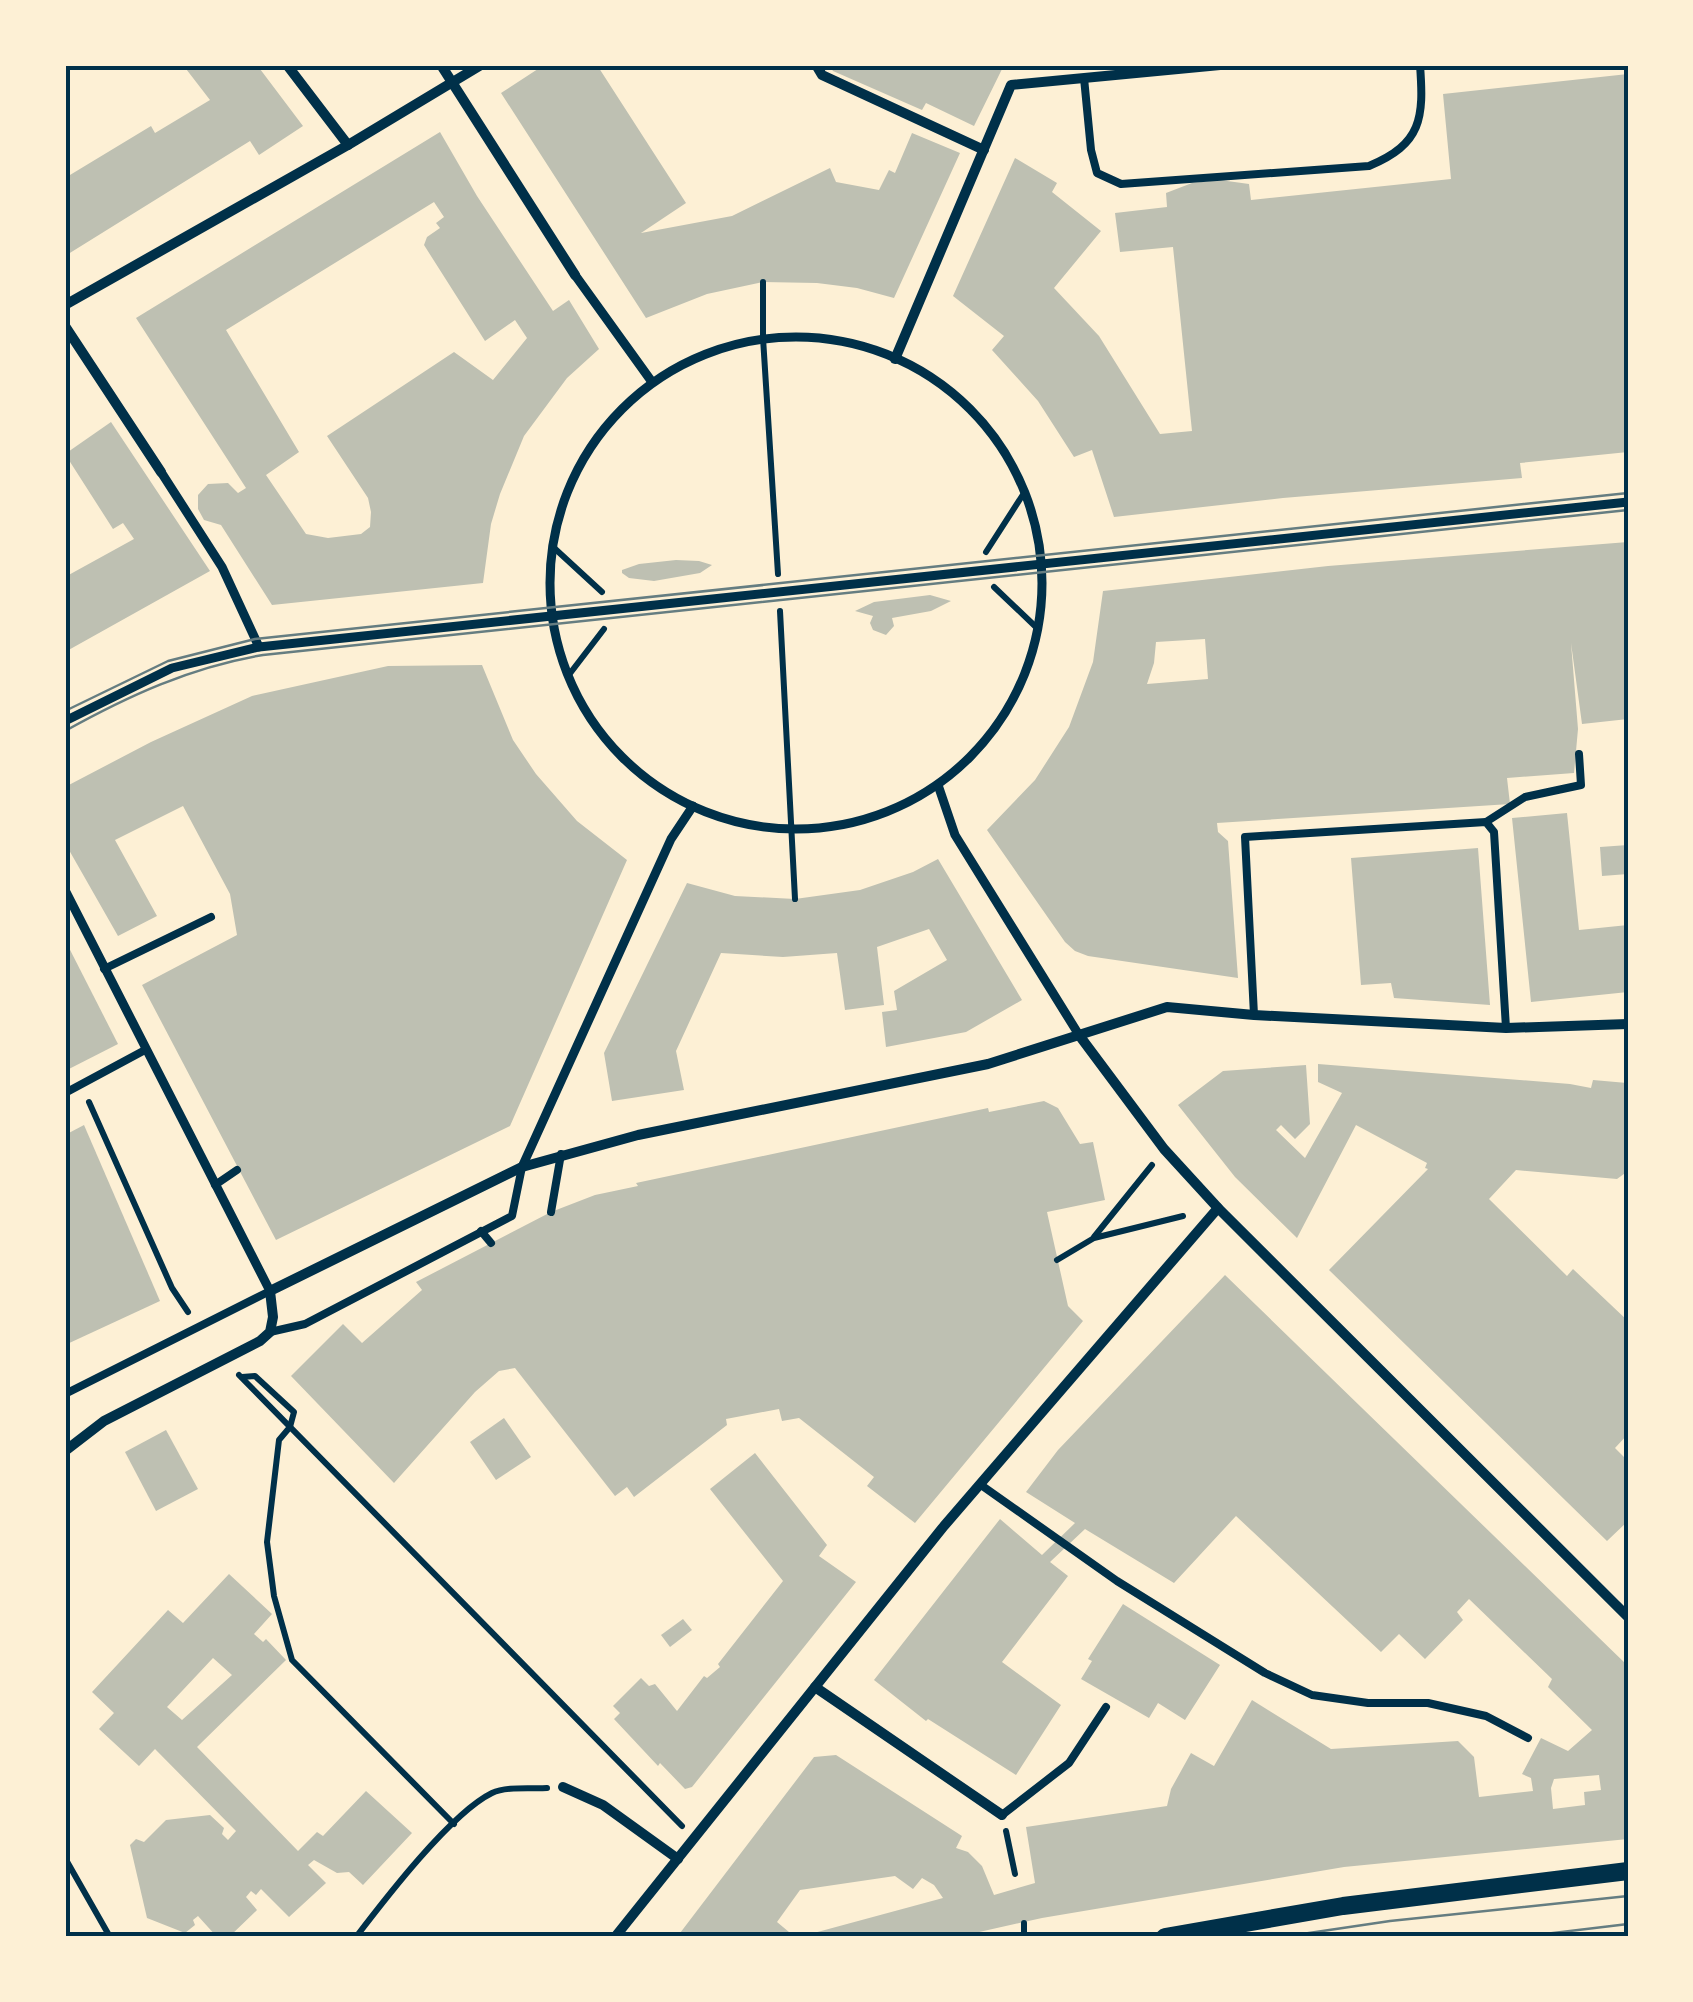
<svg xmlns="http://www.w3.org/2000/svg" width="1693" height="2002" viewBox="0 0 1693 2002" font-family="Arial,sans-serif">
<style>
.building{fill:#bec0b2;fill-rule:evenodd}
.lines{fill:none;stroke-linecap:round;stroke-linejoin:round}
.path{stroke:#003049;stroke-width:6}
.service{stroke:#003049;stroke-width:8}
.pedestrian{stroke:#003049;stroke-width:9}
.minor{stroke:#003049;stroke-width:10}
.tertiary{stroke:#003049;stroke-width:18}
.tram{stroke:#657d81;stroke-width:2.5}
.neatline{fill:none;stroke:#003049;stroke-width:4}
</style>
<rect width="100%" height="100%" fill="#fdf0d5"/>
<g class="building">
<polygon points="183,65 257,65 303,126 259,155 250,141 65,256 65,178 151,126 155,133 210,100"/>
<polygon points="544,65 597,65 686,203 641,233 732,216 830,168 836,182 879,190 889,170 895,173 912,133 960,153 894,298 857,288 817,283 763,282 707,294 646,318 501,93"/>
<polygon points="829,65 1004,65 974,126 926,103 922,110 833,71"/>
<polygon points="1628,74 1628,452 1520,463 1522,478 1283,498 1114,517 1092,450 1074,457 1038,401 992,350 1004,336 953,296 1015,158 1057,183 1052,192 1101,231 1054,288 1099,336 1160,434 1192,431 1173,247 1120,252 1115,213 1167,207 1166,193 1192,183 1220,180 1249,184 1251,200 1451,179 1443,94"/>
<path d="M 440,132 L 477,196 L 553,311 L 569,300 L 599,349 L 567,378 L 524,436 L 500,494 L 491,524 L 483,583 L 272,605 L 221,525 L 204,520 L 198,509 L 198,495 L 208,484 L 228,483 L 238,493 L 246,488 L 136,318 ZM 434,202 L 444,217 L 436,223 L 440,228 L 427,237 L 424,245 L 485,341 L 515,320 L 527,338 L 493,380 L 454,352 L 327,436 L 368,498 L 371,512 L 370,527 L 361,534 L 328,538 L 306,534 L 266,475 L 299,452 L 226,330 Z"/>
<polygon points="111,422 210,571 65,652 65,577 134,539 123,523 113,529 65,454"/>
<path d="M 1628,542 L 1628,719 L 1582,724 L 1571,643 L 1578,729 L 1574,773 L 1507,778 L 1510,804 L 1217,823 L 1218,832 L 1228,841 L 1238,978 L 1088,956 L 1075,951 L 1065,942 L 987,830 L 1035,780 L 1069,727 L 1093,662 L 1103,591 L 1328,566 ZM 1205,639 L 1208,679 L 1147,684 L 1154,663 L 1156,642 Z"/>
<polygon points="676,560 699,561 712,565 700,573 654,581 629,578 622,573 622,570 639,564"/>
<polygon points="930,595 951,601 931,611 892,618 894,626 886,635 873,630 870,623 873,616 855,611 874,602"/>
<polygon points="482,665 513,740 536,774 577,821 627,860 510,1126 276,1240 142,985 237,935 230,894 183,806 115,840 157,916 118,936 65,843 65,787 151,742 252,696 388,666"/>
<polygon points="1567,813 1579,930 1628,925 1628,992 1531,1002 1512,818"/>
<polygon points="1628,845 1628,874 1602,876 1600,847"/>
<polygon points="1478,848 1490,1005 1394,998 1391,983 1361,985 1351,858"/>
<polygon points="938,859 1022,1000 966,1032 886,1047 882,1012 897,1010 894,991 947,960 929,929 877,947 884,1005 845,1010 837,953 783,957 721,953 676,1051 684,1090 612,1101 604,1053 687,883 735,896 795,899 860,890 913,872"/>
<polygon points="65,940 118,1044 65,1071"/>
<polygon points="1318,1064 1570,1084 1591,1088 1593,1080 1627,1083 1624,1121 1628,1122 1628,1171 1617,1179 1516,1170 1489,1199 1567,1276 1573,1269 1628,1321 1628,1434 1615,1448 1628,1461 1628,1521 1607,1541 1329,1270 1428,1169 1425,1168 1427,1163 1356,1125 1297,1238 1235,1177 1178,1105 1223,1071 1306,1065 1310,1124 1295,1139 1281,1125 1276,1130 1305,1158 1342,1093 1318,1082"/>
<polygon points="1044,1101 1058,1108 1080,1144 1093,1142 1105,1200 1047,1212 1068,1306 1083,1321 915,1523 867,1486 874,1477 799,1418 782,1421 779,1409 726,1419 727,1425 634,1497 627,1487 615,1496 515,1368 499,1371 475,1392 394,1483 291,1376 343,1324 362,1343 422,1290 416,1282 551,1212 595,1195 638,1186 636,1183 988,1108 989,1112"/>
<polygon points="84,1125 160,1301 65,1345 65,1135"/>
<path d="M 1225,1275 L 1628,1666 L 1628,1839 L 1344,1867 L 1042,1918 L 957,1937 L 799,1937 L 943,1898 L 934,1885 L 922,1878 L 913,1889 L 895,1876 L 800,1890 L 777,1922 L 795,1937 L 677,1937 L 814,1757 L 836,1755 L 962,1836 L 956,1848 L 968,1852 L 982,1866 L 994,1895 L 1035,1883 L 1026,1827 L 1167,1806 L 1171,1789 L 1191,1753 L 1214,1766 L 1252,1700 L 1331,1749 L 1458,1741 L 1474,1757 L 1479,1797 L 1533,1791 L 1531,1778 L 1522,1774 L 1541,1738 L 1568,1751 L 1592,1730 L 1548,1687 L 1552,1679 L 1469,1599 L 1457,1612 L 1463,1620 L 1425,1659 L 1399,1634 L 1381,1652 L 1236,1516 L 1174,1583 L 1085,1529 L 1050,1562 L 1068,1576 L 1002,1662 L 1061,1705 L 1016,1775 L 928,1719 L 926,1721 L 874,1680 L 1000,1519 L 1042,1555 L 1075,1523 L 1026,1492 L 1058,1450 ZM 1599,1775 L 1601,1790 L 1584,1792 L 1585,1805 L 1553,1809 L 1551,1788 L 1554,1779 Z"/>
<polygon points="504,1418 531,1457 496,1480 470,1442"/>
<polygon points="166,1430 198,1489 156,1511 125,1452"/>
<polygon points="755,1453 827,1545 819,1556 856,1582 692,1787 685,1789 660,1763 658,1766 614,1719 620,1713 613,1706 641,1678 649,1686 655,1684 677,1711 704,1676 707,1678 720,1667 718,1664 783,1581 710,1489"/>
<path d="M 229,1574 L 272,1614 L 254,1634 L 263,1642 L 266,1639 L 286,1660 L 197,1747 L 298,1851 L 317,1832 L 323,1836 L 366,1791 L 412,1833 L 363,1885 L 349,1872 L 337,1873 L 314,1860 L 308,1865 L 326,1883 L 289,1917 L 261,1889 L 256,1895 L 251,1891 L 246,1897 L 257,1910 L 229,1937 L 217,1937 L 198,1916 L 193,1920 L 195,1925 L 185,1933 L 147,1918 L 130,1845 L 136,1839 L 144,1842 L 166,1820 L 210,1815 L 224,1828 L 222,1834 L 228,1840 L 236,1831 L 155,1749 L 139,1766 L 99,1729 L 114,1713 L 92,1692 L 168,1610 L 183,1623 ZM 213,1658 L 232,1675 L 182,1720 L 167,1707 Z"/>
<polygon points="1123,1604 1220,1665 1185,1720 1158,1703 1149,1718 1081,1679 1092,1661 1088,1659"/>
<polygon points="683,1619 692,1630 670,1647 661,1635"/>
</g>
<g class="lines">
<g class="path">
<polyline points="763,282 763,338 778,574"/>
<polyline points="552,546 602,592"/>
<polyline points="986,552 1024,493"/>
<polyline points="994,587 1037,628"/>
<polyline points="780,611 795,899"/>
<polyline points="568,676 604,629"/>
<polyline points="89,1102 172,1288 188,1312"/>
<polyline points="1094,1237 1152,1165"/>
<polyline points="1057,1260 1094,1238 1183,1216"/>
<polyline points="239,1375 682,1826"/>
<polyline points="242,1377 255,1376 294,1412 290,1427 279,1440 267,1542 274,1596 292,1660 454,1824"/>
<polyline points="1006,1831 1015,1874"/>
<polyline points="65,1858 110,1937"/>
<polyline points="1024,1923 1024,1937"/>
<path d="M 356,1937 C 385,1899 451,1813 492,1793 C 506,1786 531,1789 547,1788"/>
</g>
<g class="service">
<path d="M 1084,78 L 1091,150 L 1097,173 L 1121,184 L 1369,166 C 1422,144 1424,118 1420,65"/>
<polyline points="1486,822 1525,797 1581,785 1579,754"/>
<polyline points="104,969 211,917"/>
<polyline points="1254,1015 1245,837 1486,822 1494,832 1506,1028"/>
<polyline points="65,1093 145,1050"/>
<polyline points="215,1185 237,1170"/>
<polyline points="551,1212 561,1154"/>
<polyline points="481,1231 491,1243"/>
<polyline points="270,1332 305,1324 512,1216 522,1167"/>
<polyline points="65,1394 270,1291"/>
<polyline points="981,1485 1117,1581 1265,1673 1312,1695 1368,1703 1428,1703 1486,1716 1528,1738"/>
<polyline points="1002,1815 1069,1763 1106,1707"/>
</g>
<g class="pedestrian">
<polyline points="575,275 652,382"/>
<circle cx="796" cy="583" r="246"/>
<polyline points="161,472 222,567 259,647"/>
<polyline points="65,721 172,668 259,647 1628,502"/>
<polyline points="938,785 955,835 1079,1035"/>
<polyline points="65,890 270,1291"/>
<polyline points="522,1167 671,839 693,806"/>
</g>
<g class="minor">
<polyline points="287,65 348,145"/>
<polyline points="441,65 575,275"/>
<polyline points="816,65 822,75 984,150"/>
<polyline points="65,305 348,145 481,65"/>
<polyline points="65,326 161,472"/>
<polyline points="895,359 1011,85 1220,65"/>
<polyline points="1079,1035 1164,1149 1218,1208 1628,1617"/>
<polyline points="65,1451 104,1421 260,1341 270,1332 273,1317 270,1291 522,1167 638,1135 988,1064 1167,1007 1254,1015 1506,1028 1628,1024"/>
<polyline points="815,1687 1002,1815"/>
<polyline points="563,1787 603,1805 678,1859"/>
<polyline points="615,1937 944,1526 1218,1208"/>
</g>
<polyline class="tertiary" points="1165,1937 1343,1906 1628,1871"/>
<g class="tram">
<polyline points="65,711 168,661 255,639 1628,493"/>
<path d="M 65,731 C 128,696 191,667 263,655 L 1628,510"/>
<polyline points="1282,1937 1390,1921 1628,1896"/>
<polyline points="1519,1937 1628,1924"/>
</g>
</g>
<rect width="1693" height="2002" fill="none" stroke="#fdf0d5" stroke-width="135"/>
<rect x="68" y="68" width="1558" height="1866" class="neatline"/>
</svg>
